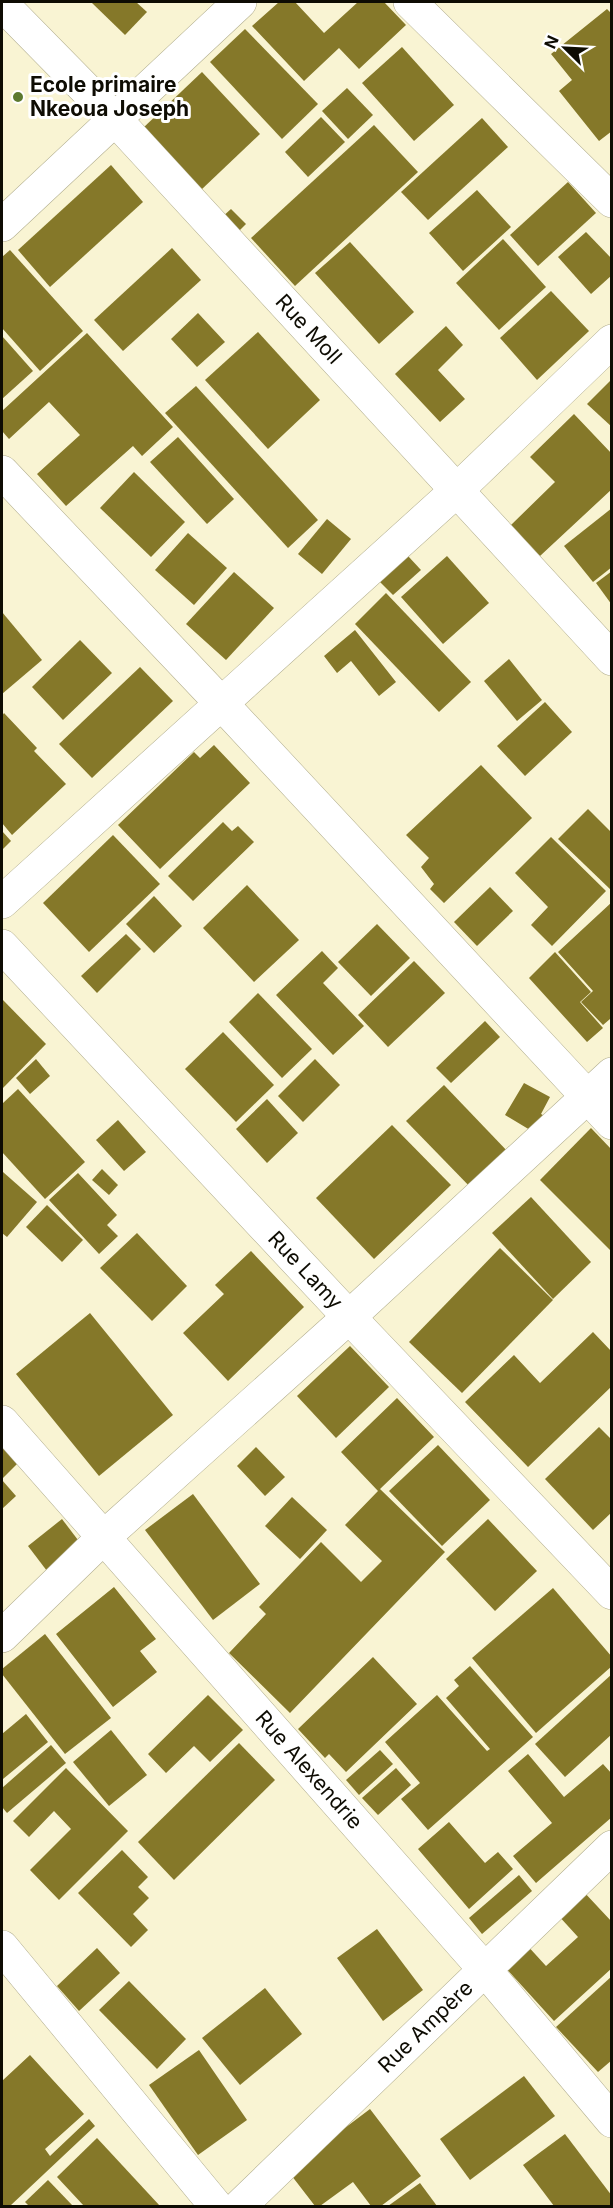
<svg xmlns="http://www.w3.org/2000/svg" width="613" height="2208" viewBox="0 0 613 2208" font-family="Inter,sans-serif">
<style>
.building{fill:#857829}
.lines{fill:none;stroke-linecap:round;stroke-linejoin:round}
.minor-casing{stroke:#b2ae8f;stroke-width:34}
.minor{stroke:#fff;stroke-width:33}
.poi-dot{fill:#5c792e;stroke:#fff;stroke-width:2}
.labels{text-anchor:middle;stroke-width:6;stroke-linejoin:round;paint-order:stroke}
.poi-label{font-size:21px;font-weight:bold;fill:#0e0c03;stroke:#fff;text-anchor:start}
.street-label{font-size:21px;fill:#0e0c03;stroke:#fff}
</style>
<rect width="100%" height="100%" fill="#f9f4d3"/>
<g class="building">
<polygon points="91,2 136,2 147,12 125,35"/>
<polygon points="279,2 295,2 324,33 358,2 384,2 406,25 359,69 339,48 304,81 252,26"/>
<polygon points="607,9 612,14 612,131 599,141 559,91 572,80 551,54"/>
<polygon points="245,29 318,104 282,139 210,62"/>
<polygon points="402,47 454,105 414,141 362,83"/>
<polygon points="202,72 260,134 201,190 143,128"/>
<polygon points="347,88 373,115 348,139 322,111"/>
<polygon points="321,117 345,142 308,177 285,152"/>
<polygon points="482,118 508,147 428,220 401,192"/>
<polygon points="374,125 418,172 295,286 251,238"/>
<polygon points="111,165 143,202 50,287 18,250"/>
<polygon points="568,182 596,213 538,266 510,235"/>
<polygon points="477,190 511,227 463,271 429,233"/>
<polygon points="231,209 246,224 236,234 221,218"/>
<polygon points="586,232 612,259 612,275 591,294 558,257"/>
<polygon points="503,239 546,287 499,330 456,283"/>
<polygon points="350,242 414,312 379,344 315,273"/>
<polygon points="172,248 201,280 123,351 94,320"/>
<polygon points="10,250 83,331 40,371 2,328 2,257"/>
<polygon points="551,291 589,331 537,380 500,338"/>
<polygon points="198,313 225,342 197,367 171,339"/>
<polygon points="446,326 463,345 438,370 465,399 440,422 395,374"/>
<polygon points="258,332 320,400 268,449 205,380"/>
<polygon points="87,333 173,427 142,456 133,446 66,506 37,474 80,435 49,402 9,439 2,431 2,411"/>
<polygon points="2,336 33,371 2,399"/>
<polygon points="612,379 612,427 587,404"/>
<polygon points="196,386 318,520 288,548 165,413"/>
<polygon points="574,414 612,454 612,489 540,556 511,525 555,482 530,457"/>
<polygon points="178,437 234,499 207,524 150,462"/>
<polygon points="134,472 185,522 151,557 100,508"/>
<polygon points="612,508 612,567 593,582 564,546"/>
<polygon points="327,519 351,539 322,574 298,554"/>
<polygon points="188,533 227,568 194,605 155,570"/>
<polygon points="408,556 421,570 393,595 380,582"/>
<polygon points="447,556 489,603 443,644 401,597"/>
<polygon points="612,571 612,605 596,583"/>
<polygon points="234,572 274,608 226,660 186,624"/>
<polygon points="386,593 471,682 439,712 355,624"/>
<polygon points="2,612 42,660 2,694"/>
<polygon points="355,630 396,682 379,696 351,661 337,673 324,656"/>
<polygon points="80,640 112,673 63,720 32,687"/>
<polygon points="509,659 542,700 517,721 484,681"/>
<polygon points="140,667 173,701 92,778 59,744"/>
<polygon points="545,702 572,732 525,776 497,746"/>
<polygon points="4,713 37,748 34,751 66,784 12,835 2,823 2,716"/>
<polygon points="214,745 250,783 160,869 118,825 194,752 200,758"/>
<polygon points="481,765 532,818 444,903 430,889 434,884 421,867 429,858 406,835"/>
<polygon points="588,809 612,833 612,891 558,839"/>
<polygon points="223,822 232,831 238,826 254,842 193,901 168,876"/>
<polygon points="2,831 11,841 2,850"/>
<polygon points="113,835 160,884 89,952 43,903"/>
<polygon points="551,837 606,891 552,946 531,925 548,907 515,873"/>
<polygon points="247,885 299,940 254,982 203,928"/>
<polygon points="490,887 513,911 477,946 454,922"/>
<polygon points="154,896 182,926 154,953 126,924"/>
<polygon points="612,902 612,1021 610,1019 603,1025 581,1002 593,991 558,952"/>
<polygon points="377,924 410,958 371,996 338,962"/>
<polygon points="126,934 141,949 97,993 81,976"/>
<polygon points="322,951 338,968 323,983 364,1026 333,1055 276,995"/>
<polygon points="555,952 591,992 580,1002 603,1028 587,1042 529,978"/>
<polygon points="414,961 445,993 388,1047 358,1015"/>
<polygon points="258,993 312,1049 282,1078 229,1022"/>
<polygon points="2,999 46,1044 2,1089"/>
<polygon points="485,1021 500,1037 451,1083 436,1068"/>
<polygon points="223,1032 274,1085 236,1122 185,1069"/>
<polygon points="36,1059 50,1076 30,1094 16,1078"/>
<polygon points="315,1059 340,1085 303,1122 278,1096"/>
<polygon points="524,1083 550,1097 541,1114 550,1119 540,1136 505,1115"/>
<polygon points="444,1085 512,1156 475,1192 406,1121"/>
<polygon points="18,1089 85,1162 45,1199 2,1152 2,1104"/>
<polygon points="267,1099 298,1133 267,1163 236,1129"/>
<polygon points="118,1120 146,1152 124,1171 96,1140"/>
<polygon points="392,1125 451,1185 374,1259 316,1198"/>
<polygon points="591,1128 612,1150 612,1252 540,1180"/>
<polygon points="102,1169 118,1185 109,1195 92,1180"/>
<polygon points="3,1172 37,1202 7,1237 2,1233 2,1174"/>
<polygon points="78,1173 117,1215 107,1225 118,1236 99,1254 49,1200"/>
<polygon points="531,1197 591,1262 553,1299 492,1233"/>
<polygon points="47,1205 83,1240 62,1262 26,1227"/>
<polygon points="137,1233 187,1286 152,1321 100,1268"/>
<polygon points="500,1248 553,1300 462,1393 409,1342"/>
<polygon points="251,1251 304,1307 228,1381 183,1333 224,1294 215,1285"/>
<polygon points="90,1313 173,1415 99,1476 16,1374"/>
<polygon points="593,1332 612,1352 612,1386 528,1467 465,1402 514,1355 540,1383"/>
<polygon points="350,1346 389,1387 336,1438 297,1396"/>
<polygon points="397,1398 434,1437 380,1489 445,1552 290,1713 229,1653 266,1614 259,1607 321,1542 361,1582 382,1561 345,1525 378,1491 341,1452"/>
<polygon points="599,1427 612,1440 612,1512 593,1530 545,1479"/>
<polygon points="2,1443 19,1462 2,1479"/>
<polygon points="438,1445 490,1500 442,1546 389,1491"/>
<polygon points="256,1447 285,1477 265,1496 237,1466"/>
<polygon points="2,1480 16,1496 2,1509"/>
<polygon points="193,1494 260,1584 213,1620 145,1530"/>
<polygon points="292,1497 327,1530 300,1559 265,1526"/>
<polygon points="62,1519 81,1544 47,1571 28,1546"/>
<polygon points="488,1519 537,1571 495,1611 446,1559"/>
<polygon points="114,1587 156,1639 140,1651 157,1672 113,1707 56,1634"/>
<polygon points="553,1588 612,1657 612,1666 536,1733 472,1658"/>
<polygon points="45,1634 111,1718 65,1754 2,1674 2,1669"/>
<polygon points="373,1657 417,1704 346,1772 329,1754 325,1758 298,1729"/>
<polygon points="470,1666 533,1737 428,1830 401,1799 420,1783 385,1742 437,1695 487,1751 490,1749 446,1698 459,1686 454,1680"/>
<polygon points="612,1674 612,1734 565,1777 535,1744"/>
<polygon points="208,1695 243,1730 210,1762 194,1746 166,1773 148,1754"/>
<polygon points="26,1714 48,1742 3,1779 2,1734"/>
<polygon points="111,1730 147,1775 109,1806 73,1762"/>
<polygon points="239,1743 275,1780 174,1880 138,1842"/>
<polygon points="51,1745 66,1763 7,1813 2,1807 2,1788"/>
<polygon points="380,1750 393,1764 359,1795 346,1780"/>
<polygon points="528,1754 564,1797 603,1764 612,1774 612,1817 536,1883 513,1856 552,1823 508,1771"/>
<polygon points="66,1768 128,1831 59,1900 30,1870 71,1829 54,1811 29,1837 13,1821"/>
<polygon points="396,1768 411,1785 378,1815 362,1798"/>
<polygon points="449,1822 485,1863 498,1852 513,1869 469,1909 418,1849"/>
<polygon points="122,1850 148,1877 138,1887 149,1898 133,1914 148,1930 131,1947 78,1893"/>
<polygon points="519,1875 532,1891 482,1934 469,1918"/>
<polygon points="583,1891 612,1922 612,1968 554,2021 502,1964 525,1943 546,1966 578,1937 557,1914"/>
<polygon points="377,1929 423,1990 383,2021 337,1958"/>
<polygon points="97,1948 120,1973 79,2011 57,1986"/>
<polygon points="612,1976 612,2060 598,2072 556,2027"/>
<polygon points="129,1981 186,2039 157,2069 99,2010"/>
<polygon points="265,1988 302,2034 240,2085 202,2038"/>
<polygon points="199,2050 247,2120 198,2155 149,2085"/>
<polygon points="30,2055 84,2114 45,2149 50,2156 89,2119 95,2126 10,2206 2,2206 2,2081"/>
<polygon points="524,2076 555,2116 470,2180 440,2139"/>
<polygon points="370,2109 421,2176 381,2206 371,2206 353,2182 320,2206 315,2206 288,2171"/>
<polygon points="565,2134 612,2196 612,2206 554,2206 523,2165"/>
<polygon points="97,2138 160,2206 84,2206 57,2177"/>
<polygon points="48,2180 73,2206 29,2206 25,2202"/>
<polygon points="420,2183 437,2206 388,2206"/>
</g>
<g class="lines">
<defs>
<g id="minor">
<polyline points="410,2 612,201"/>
<path id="s1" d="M 2,4 L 114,118 L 612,659"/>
<polyline points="2,225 240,2"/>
<polyline points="2,472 221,703 612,1123"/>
<polyline points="2,902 456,491 612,341"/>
<path id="s2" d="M 2,946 L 349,1317 L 612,1593"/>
<path id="s3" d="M 2,1422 L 486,1971 L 612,2121"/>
<polyline points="2,1636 104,1537 349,1317 612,1074"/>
<polyline points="2,1947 216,2206"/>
<path id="s4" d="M 240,2206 L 612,1847"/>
</g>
</defs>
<use href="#minor" class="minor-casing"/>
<use href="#minor" class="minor"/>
</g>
<circle class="poi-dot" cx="18" cy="97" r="6"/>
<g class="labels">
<g class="poi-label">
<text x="30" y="92">Ecole primaire<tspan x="30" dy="24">Nkeoua Joseph</tspan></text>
</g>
<g class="street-label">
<text dy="7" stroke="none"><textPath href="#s1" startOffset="447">Rue Moll</textPath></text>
<text dy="7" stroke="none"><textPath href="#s2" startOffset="444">Rue Lamy</textPath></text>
<text dy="7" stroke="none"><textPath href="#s3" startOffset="464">Rue Alexendrie</textPath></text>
<text dy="7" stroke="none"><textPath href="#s4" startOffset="258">Rue Ampère</textPath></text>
</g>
</g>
<rect width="613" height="2208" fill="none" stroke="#0e0c03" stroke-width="6"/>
<g transform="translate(565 48) rotate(294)" stroke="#ffffff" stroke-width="4.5" paint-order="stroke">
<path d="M0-4.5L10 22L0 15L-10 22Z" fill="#0e0c03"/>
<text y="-9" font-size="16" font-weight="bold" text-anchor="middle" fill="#0e0c03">N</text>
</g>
</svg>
